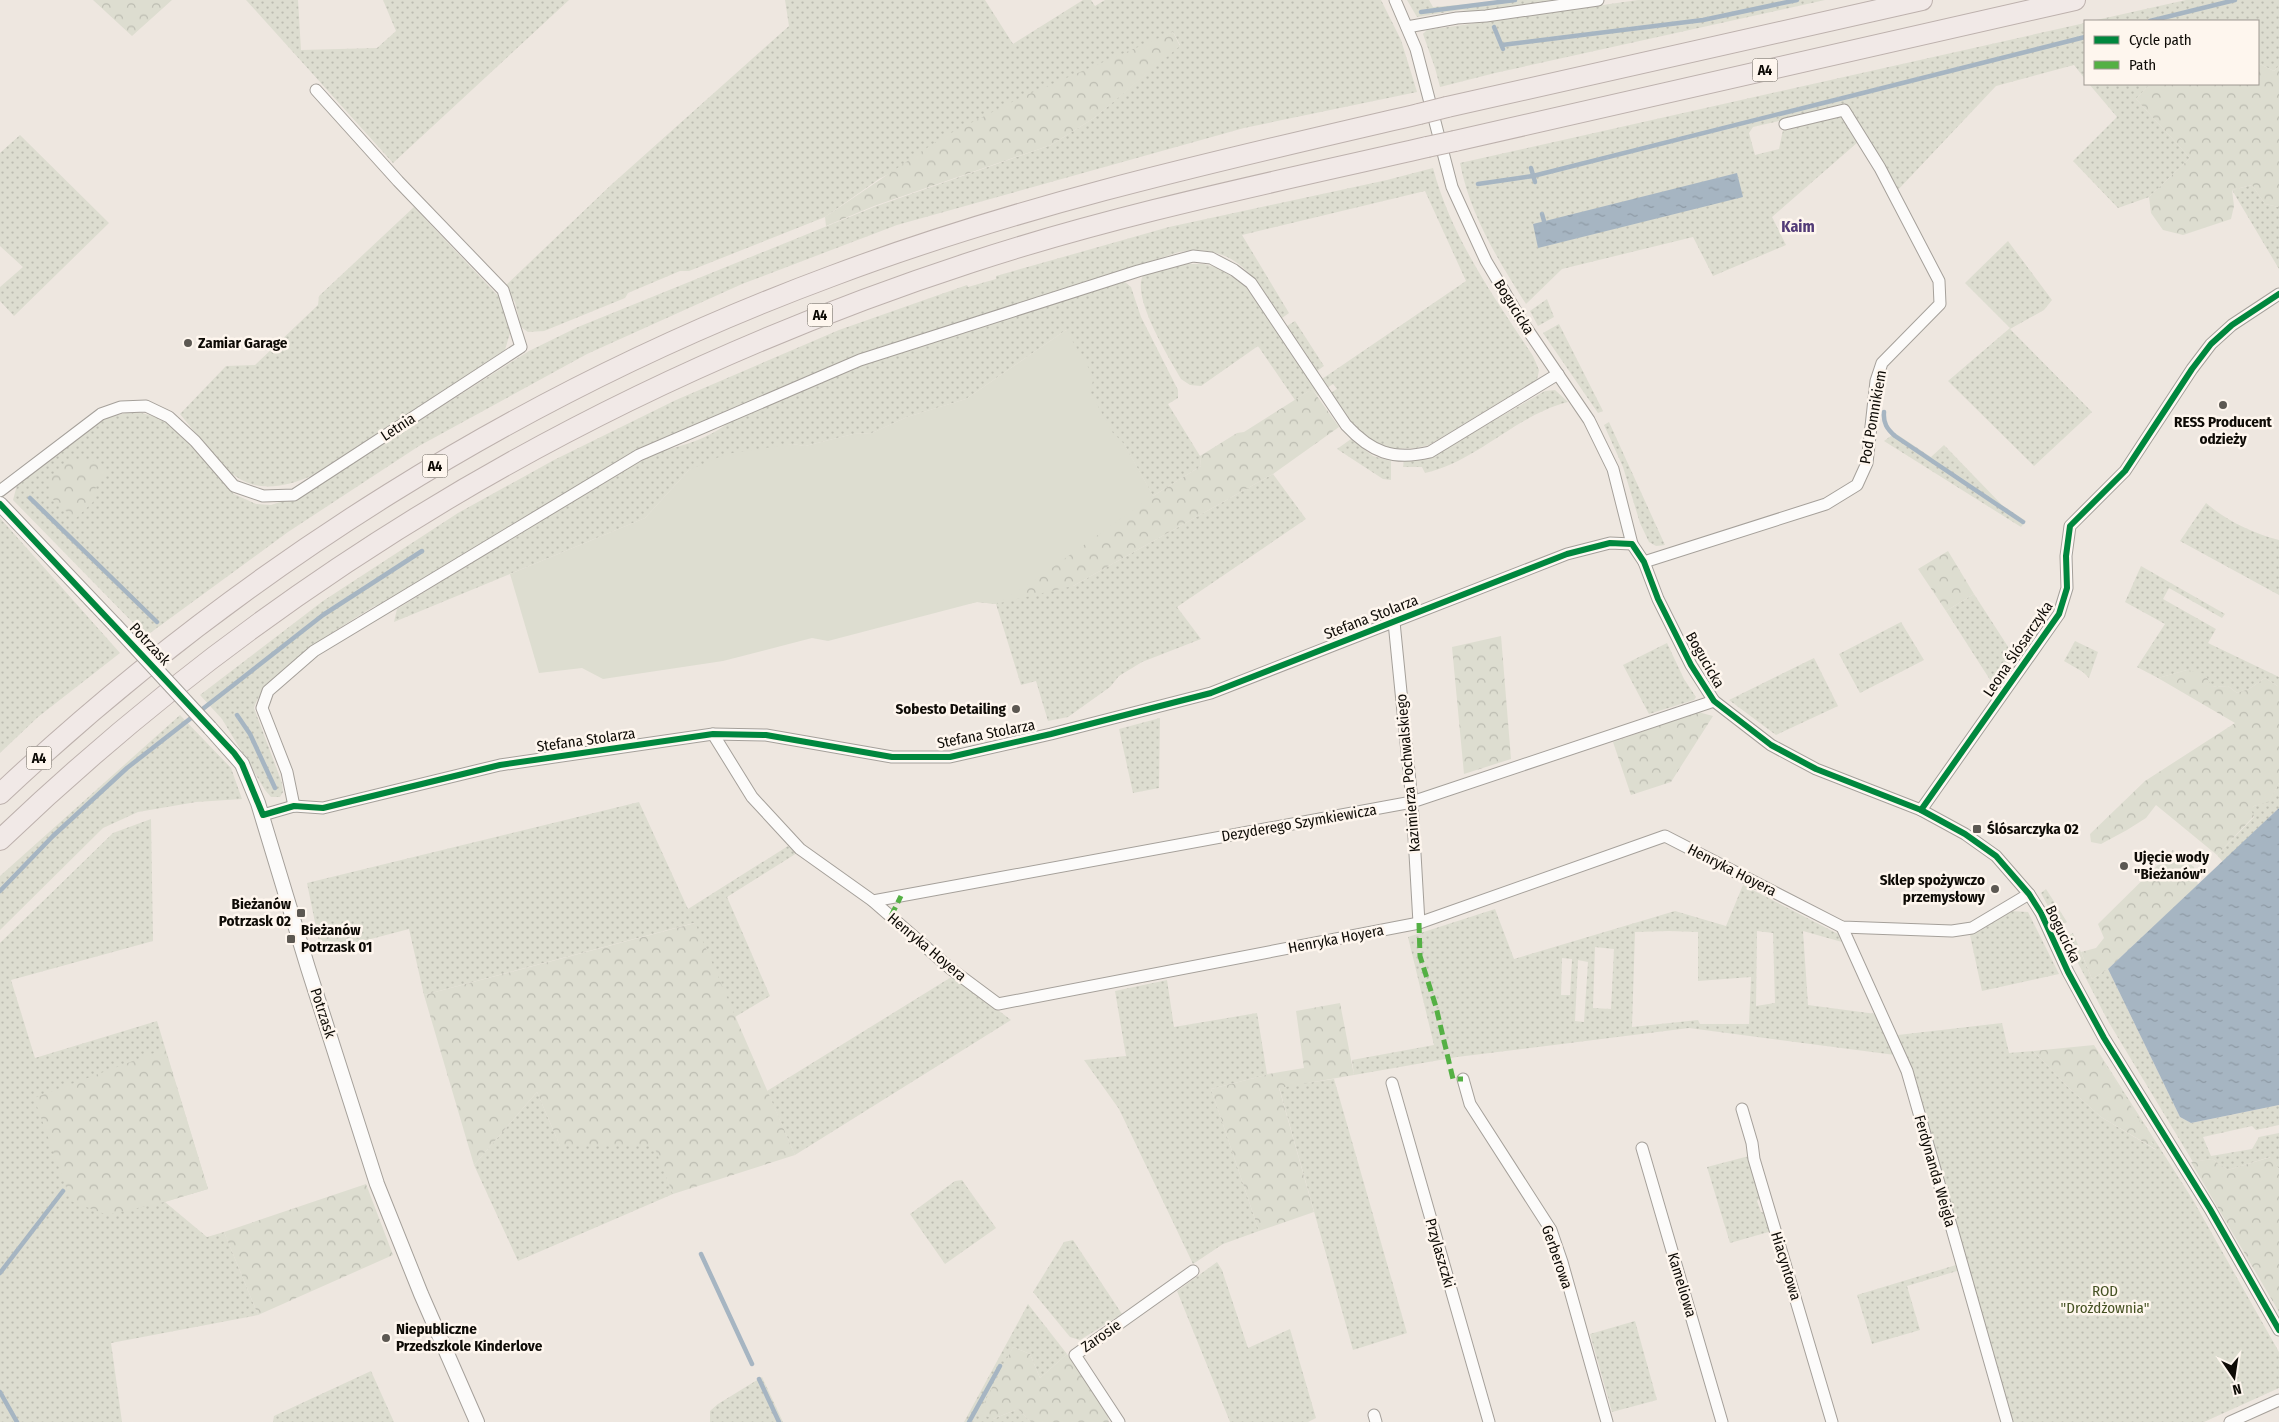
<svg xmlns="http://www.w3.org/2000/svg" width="2279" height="1422" viewBox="0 0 2279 1422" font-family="'Fira Sans Condensed',sans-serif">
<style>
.grass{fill:url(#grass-dots);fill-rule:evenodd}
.forest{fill:url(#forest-crowns)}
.pitch{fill:#ddddd0}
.water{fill:url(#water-ripples)}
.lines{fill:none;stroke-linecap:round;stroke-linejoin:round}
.stream{stroke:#a6b5c2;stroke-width:4.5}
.minor-casing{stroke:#a5a09a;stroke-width:13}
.tertiary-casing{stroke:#a5a09a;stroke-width:16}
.motorway-casing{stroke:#bdb1ad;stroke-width:22}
.minor{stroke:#fcfbfa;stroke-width:11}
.tertiary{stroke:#fcfbfa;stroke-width:14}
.motorway{stroke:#f1e9e7;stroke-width:20}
.tertiary-bridge-casing{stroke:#a5a09a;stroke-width:16;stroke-linecap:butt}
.motorway-bridge-casing{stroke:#bdb1ad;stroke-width:22;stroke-linecap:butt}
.tertiary-bridge{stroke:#fcfbfa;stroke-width:14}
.motorway-bridge{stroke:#f1e9e7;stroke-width:20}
.quiet{stroke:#54b044;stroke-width:5;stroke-dasharray:10 5;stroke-linecap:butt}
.cycleway-casing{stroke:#fef6ee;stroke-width:9}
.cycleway{stroke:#00873e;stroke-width:6}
.poi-dot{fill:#5c5852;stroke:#fef6ee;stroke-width:2}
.labels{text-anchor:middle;stroke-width:5;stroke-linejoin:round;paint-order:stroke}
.shield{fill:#fef6ee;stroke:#56524c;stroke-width:1}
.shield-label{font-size:14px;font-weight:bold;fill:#0e0b06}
.street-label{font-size:15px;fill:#0e0b06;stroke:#fef6ee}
.poi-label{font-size:15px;font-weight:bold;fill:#0e0b06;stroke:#fef6ee;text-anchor:start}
.park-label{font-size:15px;fill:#455122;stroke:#fef6ee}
.neighbourhood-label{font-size:16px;font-weight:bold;fill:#523b77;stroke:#fef6ee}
</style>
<defs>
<pattern id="grass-dots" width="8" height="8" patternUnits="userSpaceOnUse" patternTransform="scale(1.25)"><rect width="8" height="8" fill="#ddddd0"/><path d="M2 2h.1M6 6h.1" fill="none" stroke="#bcbcb1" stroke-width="1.8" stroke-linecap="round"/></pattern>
<pattern id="forest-crowns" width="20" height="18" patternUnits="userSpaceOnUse" patternTransform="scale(1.25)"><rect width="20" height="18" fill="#ddddd0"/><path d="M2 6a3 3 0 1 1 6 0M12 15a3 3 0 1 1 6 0" fill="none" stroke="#bcbcb1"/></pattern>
<pattern id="water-ripples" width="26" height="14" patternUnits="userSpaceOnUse" patternTransform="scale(1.25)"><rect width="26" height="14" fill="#a6b5c2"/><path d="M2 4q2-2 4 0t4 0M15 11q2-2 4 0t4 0" fill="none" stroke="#8e9aa5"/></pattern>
</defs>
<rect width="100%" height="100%" fill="#eee7e0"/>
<g class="grass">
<polygon points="246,0 298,0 301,50 377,48 396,31 383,0 569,0 393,163"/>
<polygon points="785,0 985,0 1013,44 1083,0 1091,0 1095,6 1105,0 1381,0 1401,40 1417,92 1244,128 897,225 742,284 587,354 419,446 288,532 146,636 13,500 17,485 105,418 135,411 163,419 178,431 234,494 256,504 271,505 292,498 342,470 529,351 578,327 874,207 1051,145 1094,118 1180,45 1173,32 879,179 825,217 689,271 680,271 628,293 625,298 544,331 528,332 521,327 515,302 504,287 611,185 789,26"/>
<polygon points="1407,0 1429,0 1433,7 1515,0 1566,0 1483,12 1460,10 1417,17"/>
<polygon points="1638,0 1825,0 1495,73 1440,87 1435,68 1423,34 1427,30"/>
<polygon points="2186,0 2279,0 2279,66 2274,71 2258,63 2258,21 2092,21"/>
<path d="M 2085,23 L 2085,79 L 2074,65 L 1996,86 L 1896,192 L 1848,105 L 1753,127 L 1749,133 L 1755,155 L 1779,149 L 1783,130 L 1844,115 L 1858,142 L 1772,217 L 1786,245 L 1713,276 L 1693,237 L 1562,269 L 1526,304 C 1498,260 1470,215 1460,163 Z"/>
<polygon points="2089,84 2150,84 2136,99 2190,158 2149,197 2118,208 2073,161 2117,117"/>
<polygon points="20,135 109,223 14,316 0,301 0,287 23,267 0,246 0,153"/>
<path d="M 1433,168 C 1451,237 1494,297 1533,356 L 1539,370 L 1537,380 L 1429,445 L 1416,448 L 1394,449 L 1375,442 L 1358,431 L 1348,421 L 1330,393 L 1337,389 L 1333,384 L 1327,388 L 1322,379 L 1466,281 L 1425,191 L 1242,235 L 1289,313 L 1282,318 C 1254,277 1236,243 1179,252 L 951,326 L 635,452 L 379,606 L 375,606 C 343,625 265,673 254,708 L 282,783 L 283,792 L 280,797 L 271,797 L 265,790 L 222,719 L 200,695 L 323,601 L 458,513 L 554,460 L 676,400 L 839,330 L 967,285 L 968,287 L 996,279 L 996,276 L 1169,227 L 1387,180 Z"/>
<polygon points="2252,185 2265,204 2279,207 2279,269 2232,190"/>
<path d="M 414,207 L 502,300 L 510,333 L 505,350 L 316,474 C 240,508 224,467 180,414 L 226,366 L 255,365 L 318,305 L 319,296 Z"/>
<polygon points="2008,241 2052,300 2044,310 2010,329 2092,412 2034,466 1948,381 2010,328 1965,283"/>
<path d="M 1188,264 L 1204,264 L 1218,268 L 1245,285 L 1320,394 L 1318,396 L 1312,389 L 1295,400 L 1258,346 L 1201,386 L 1190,385 L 1181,379 C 1170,359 1129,294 1144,274 L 1172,265 Z"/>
<path d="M 1119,282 L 1125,282 L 1131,287 L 1141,317 L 1178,390 L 1178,398 L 1168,404 L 1200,456 L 1201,466 L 1153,496 L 1124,444 L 1073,586 L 1273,474 L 1306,519 L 1177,607 L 1201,639 L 1142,662 L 1119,676 L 1110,687 L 1068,717 L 1048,721 L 1036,681 L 1021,685 L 996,604 L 977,602 L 968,604 L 1090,392 L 1066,330 L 966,399 L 907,417 L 872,433 L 853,434 L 805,446 L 792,444 L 689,470 L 645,518 L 394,622 L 397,609 L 650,453 C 677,448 711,439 731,420 L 862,364 Z"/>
<polygon points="1547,299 1554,317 1538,326 1530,311"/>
<polygon points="1295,321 1324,366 1317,371 1287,326"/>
<polygon points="1559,324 1603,411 1598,413 1543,333"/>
<path d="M 1555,390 L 1568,402 C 1516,415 1478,461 1425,473 L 1422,467 L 1403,467 L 1404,461 L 1434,455 L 1545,391 Z"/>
<polygon points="1609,422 1665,545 1656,546 1649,542 1640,523 1623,467 1604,425"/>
<polygon points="1895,433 1931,457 1944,445 2002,505 2026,521 2021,527 1884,441"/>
<polygon points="1351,439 1373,456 1391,461 1391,480 1383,479 1337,449"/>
<path d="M 2206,503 C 2227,521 2252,533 2279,540 L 2279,595 L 2180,541 Z"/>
<polygon points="0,518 120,653 38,717 0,753"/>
<polygon points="2141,566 2225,614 2222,618 2169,588 2163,599 2216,629 2208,643 2279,677 2279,687 2265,678 2249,689 2237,693 2228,686 2212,687 2187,670 2158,678 2137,667 2165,624 2125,602"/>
<polygon points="1974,594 2014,656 1994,686 1946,611"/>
<polygon points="1901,622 1924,660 1860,693 1839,654"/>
<polygon points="2075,641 2098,652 2089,678 2083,672 2064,661"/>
<polygon points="1667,643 1684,679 1696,697 1694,700 1649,714 1623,665"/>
<polygon points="1814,658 1838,706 1776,735 1729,700"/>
<polygon points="180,715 231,768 242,799 196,802 138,812 103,828 0,930 0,876"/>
<polygon points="1160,718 1159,788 1133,793 1119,729"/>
<polygon points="2279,783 2279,808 2223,862 2217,855 2254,817 2250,810 2254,806 2269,801"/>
<polygon points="639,802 688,909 788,846 797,853 727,897 770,996 735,1017 694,923 424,995 409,929 321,952 307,883"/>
<polygon points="151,819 153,941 11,980 35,1058 157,1021 208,1189 165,1202 207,1237 224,1232 258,1315 111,1343 122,1422 0,1422 0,943 113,833"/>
<path d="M 1743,885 L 1838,934 L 1842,942 L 1803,931 L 1808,1005 L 1876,1014 L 1895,1055 L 1689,1028 L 1457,1057 L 1354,1075 L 1352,1060 L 1434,1045 L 1408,937 L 1495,909 L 1514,959 L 1675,911 L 1726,926 ZM 1669,931 L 1698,932 L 1698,981 L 1751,977 L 1749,1024 L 1700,1024 L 1698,1020 L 1632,1027 L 1635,932 ZM 1757,931 L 1773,933 L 1775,1003 L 1756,1006 ZM 1595,947 L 1614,949 L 1611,1009 L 1593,1008 ZM 1562,958 L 1572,959 L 1570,995 L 1561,995 ZM 1578,960 L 1588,962 L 1584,1022 L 1575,1021 Z"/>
<polygon points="2046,889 2067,922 2059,927 2041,893"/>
<polygon points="2012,911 2028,912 2059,974 1982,991 1970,935"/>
<polygon points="2073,933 2092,979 2108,969 2180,1117 2191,1123 2279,1105 2279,1125 2256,1130 2252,1126 2203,1137 2211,1156 2252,1149 2259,1137 2279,1133 2279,1169 2270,1157 2228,1170 2212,1159 2193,1162 2108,1021 2065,938"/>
<polygon points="953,976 1011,1020 795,1155 767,1091"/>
<polygon points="1167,980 1174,1027 1257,1013 1267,1074 1274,1073 1211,1089 1259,1231 1223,1244 1193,1264 1119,1109 1084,1060 1126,1056 1115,991"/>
<polygon points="1875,993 1898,1035 2002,1023 2009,1053 2033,1051 2070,1089 2101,1117 2156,1150 2094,1045 2193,1200 2279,1352 2279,1388 2204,1422 2010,1422 1955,1226"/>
<polygon points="1334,1079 1407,1333 1353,1350 1279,1087"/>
<polygon points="537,1092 560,1146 655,1146 673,1194 518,1261 474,1165"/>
<polygon points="1749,1156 1761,1197 1757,1201 1761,1212 1766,1213 1772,1231 1730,1243 1707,1167"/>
<polygon points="962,1180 996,1228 945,1264 910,1214 955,1181"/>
<polygon points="1073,1240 1122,1314 1080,1340 1070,1337 1033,1292 1064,1242"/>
<polygon points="1217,1262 1222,1270 1248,1348 1290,1329 1316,1418 1308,1422 1230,1422 1177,1291"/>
<polygon points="1956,1265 1957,1271 1907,1286 1920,1330 1872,1344 1857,1295"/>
<polygon points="1028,1304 1067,1354 1040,1378 1030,1354 1013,1347 999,1378 993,1419 1018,1409 1031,1422 964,1422"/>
<polygon points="1635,1321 1657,1400 1612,1412 1590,1334"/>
<polygon points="371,1371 394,1422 273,1422 274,1416"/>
<polygon points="762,1377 783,1422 710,1422 710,1411 718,1404"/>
</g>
<g class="forest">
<polygon points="93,0 172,0 132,36"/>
<polygon points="1173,32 1180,46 1094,118 1051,145 874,206 826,226 825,217 943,137 1022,97"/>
<polygon points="2258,63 2274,71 2279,66 2279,207 2265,204 2252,185 2232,190 2234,206 2231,219 2183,235 2163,230 2151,213 2149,197 2190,158 2136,99 2150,84 2258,84"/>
<polygon points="1312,389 1339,427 1273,474 1073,586 996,604 1113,433 1124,444 1153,496 1201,466 1200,456 1237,433 1244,432"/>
<polygon points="72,459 90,459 106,471 96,486 93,502 75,519 48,495 51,477"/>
<polygon points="1948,551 1974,594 1946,611 1918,569"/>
<polygon points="1501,636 1511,759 1464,774 1452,647"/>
<polygon points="2187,670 2205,674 2212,687 2228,686 2237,693 2249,689 2265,678 2279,687 2279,783 2269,802 2254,806 2251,810 2254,816 2217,855 2156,805 2146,818 2127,830 2101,844 2091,842 2090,834 2145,781 2235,723 2158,678"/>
<polygon points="1698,712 1713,716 1671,782 1631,795 1613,742"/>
<polygon points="2173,850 2194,867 2198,885 2108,969 2092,979 2081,952 2096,948 2104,938 2098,924"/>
<polygon points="695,923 795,1155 673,1194 654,1146 560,1146 537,1092 474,1165 424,995"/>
<polygon points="1340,1003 1354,1075 1279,1088 1314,1212 1259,1231 1211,1089 1274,1073 1304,1068 1296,1011"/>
<polygon points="2094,1045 2157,1150 2101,1117 2070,1089 2033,1051"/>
<polygon points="165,1049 208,1189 164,1202 107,1215 71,1201 34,1098"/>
<polygon points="2271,1157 2279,1169 2279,1312 2191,1162 2212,1159 2228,1170"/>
<polygon points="366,1184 393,1255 258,1315 224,1232"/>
<polygon points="1013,1347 1030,1354 1040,1378 1067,1354 1107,1413 1109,1422 1031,1422 1018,1409 993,1419 979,1413"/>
</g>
<polygon class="pitch" points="1066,330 1094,377 1090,392 1113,433 1124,444 1153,496 1036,579 996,604 977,602 828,641 812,638 723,661 603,679 582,668 539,673 510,574 645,518 689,470 726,454 792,444 805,446 853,434 872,433 907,417 966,399"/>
<g class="water">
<polygon points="1737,173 1743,197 1538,248 1533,224"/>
<polygon points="2279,808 2279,1105 2191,1123 2180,1117 2108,969"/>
</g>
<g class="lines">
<g class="stream">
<polyline points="1421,12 1515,0"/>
<polyline points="2150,21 2235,0"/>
<polyline points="1494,27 1503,49"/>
<polyline points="1502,45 1703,20 1797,0"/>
<polyline points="1531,168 1535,182"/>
<polyline points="1478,184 1533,176 2085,37"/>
<polyline points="1542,214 1544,221"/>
<path d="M 1884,412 C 1883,423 1887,429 1895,436 L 2023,522"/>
<polyline points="30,498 157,622"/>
<polyline points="237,715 250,734 275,788"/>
<polyline points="0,891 53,836 127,768 323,615 422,551"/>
<polyline points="701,1254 752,1364"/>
<polyline points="0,1273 63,1191"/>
<polyline points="759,1379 779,1422"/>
<polyline points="0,1392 17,1422"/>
<polyline points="969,1422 1000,1366"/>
</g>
<defs>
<g id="minor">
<polyline points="1395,0 1416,49 1452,187 1486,261 1523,323 1589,420 1613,469 1632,544 1644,562 1658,599 1691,665 1714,701 1771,745 1816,769 1921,810 1965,834 1996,856 2029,894 2041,913 2068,972 2104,1038 2210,1209 2279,1330"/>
<polyline points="1407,27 1457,18 1486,16 1598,0"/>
<polyline points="0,491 101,414 121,407 146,406 169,417 195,441 234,486 263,496 294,495 521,347 503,290 398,181 316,90"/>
<polyline points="1644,562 1826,504 1857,485 1867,463 1876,381 1882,363 1940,304 1939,281 1880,168 1844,110 1785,124"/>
<polyline points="1394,622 1412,802 1419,923"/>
<polyline points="713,734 752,797 800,849 873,901 951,969 998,1004 1419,923 1665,836 1842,927 1952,931 1972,928 2029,894"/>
<path d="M 294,806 L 287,772 L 262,708 L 268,691 L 314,651 L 639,455 L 860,360 L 1138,271 L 1193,256 L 1211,258 L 1234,270 L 1251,283 L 1346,425 C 1371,452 1393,461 1430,452 L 1558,374"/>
<polyline points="1921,810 2059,614 2067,588 2066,556 2070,526 2125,471 2192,369 2211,344 2232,325 2279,294"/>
<polyline points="263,815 294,806 323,808 500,765 713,734 766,735 892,757 950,757 1051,734 1211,693 1567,554 1610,543 1632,544"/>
<polyline points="873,901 1412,802 1714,701"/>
<polyline points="1842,927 1907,1071 2007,1422"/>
<polyline points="1463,1079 1470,1104 1551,1230 1562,1262 1607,1422"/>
<polyline points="1392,1083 1489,1422"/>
<polyline points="1742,1109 1752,1143 1754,1159 1832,1422"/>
<polyline points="1642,1148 1722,1422"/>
<polyline points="1374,1415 1376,1422"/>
<polyline points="1119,1422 1075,1355 1193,1271"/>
<polyline points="2230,1422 2279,1400"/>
</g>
<g id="tertiary">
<polyline points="0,504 115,625"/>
<polyline points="210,728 242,764 258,803 308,968 377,1184 421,1294 477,1422"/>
</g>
<g id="motorway">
<polyline points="1447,107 1922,0"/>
<polyline points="1455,141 2075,0"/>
<path d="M 0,794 C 239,569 524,390 832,276 C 1023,204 1221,160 1419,114"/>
<path d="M 0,840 C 280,572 604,382 972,262 C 1121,213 1275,182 1427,147"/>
</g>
</defs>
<use href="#minor" class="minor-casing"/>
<use href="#tertiary" class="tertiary-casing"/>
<use href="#motorway" class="motorway-casing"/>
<use href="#minor" class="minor"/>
<use href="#tertiary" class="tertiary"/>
<use href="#motorway" class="motorway"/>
<defs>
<polyline id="tertiary-bridge" points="115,625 210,728"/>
<g id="motorway-bridge">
<polyline points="1419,114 1447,107"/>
<polyline points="1427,147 1455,141"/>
</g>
</defs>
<use href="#tertiary-bridge" class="tertiary-bridge-casing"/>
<use href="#motorway-bridge" class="motorway-bridge-casing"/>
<use href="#tertiary-bridge" class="tertiary-bridge"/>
<use href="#motorway-bridge" class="motorway-bridge"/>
<g class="quiet">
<polyline points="891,916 901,896"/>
<polyline points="1419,923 1420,956 1436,1007 1453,1079 1463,1079"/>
</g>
<defs>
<g id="cycleway">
<polyline points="0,504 234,753 242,764 263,815 294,806 323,808 500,765 713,734 766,735 892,757 950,757 1051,734 1211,693 1567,554 1610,543 1632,544 1644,562 1658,599 1691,665 1714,701 1771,745 1816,769 1921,810 1965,834 1996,856 2029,894 2041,913 2068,972 2104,1038 2210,1209 2279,1330"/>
<polyline points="1921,810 2059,614 2067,588 2066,556 2070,526 2125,471 2192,369 2211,344 2232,325 2279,294"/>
</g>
</defs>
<use href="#cycleway" class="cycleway-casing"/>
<use href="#cycleway" class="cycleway"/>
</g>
<g class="poi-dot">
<circle cx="188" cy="343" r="5"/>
<circle cx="2223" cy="405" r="5"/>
<circle cx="1016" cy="709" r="5"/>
<rect x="1972" y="824" width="10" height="10" rx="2.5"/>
<circle cx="2124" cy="866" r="5"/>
<circle cx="1995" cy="889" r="5"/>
<rect x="296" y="908" width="10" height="10" rx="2.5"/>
<rect x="286" y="934" width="10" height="10" rx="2.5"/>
<circle cx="386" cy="1338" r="5"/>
</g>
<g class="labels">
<g class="shield">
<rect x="1752.5" y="58.5" width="25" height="23" rx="4"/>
<rect x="807.5" y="303.5" width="25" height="23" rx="4"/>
<rect x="422.5" y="454.5" width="25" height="23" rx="4"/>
<rect x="26.5" y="746.5" width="25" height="23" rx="4"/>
</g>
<g class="shield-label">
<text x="1765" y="75">A4</text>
<text x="820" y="320">A4</text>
<text x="435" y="471">A4</text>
<text x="39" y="763">A4</text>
</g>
<g class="street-label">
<text transform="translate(1514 307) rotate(58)" y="5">Bogucicka</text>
<text transform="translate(1873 417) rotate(-80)" y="5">Pod Pomnikiem</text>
<text transform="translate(398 427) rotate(-33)" y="5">Letnia</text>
<text transform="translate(1371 617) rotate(-21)" y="5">Stefana Stolarza</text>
<text transform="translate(150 644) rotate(47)" y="5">Potrzask</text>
<text transform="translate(2018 649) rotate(-56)" y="5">Leona Ślósarczyka</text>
<text transform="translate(1705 660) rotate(60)" y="5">Bogucicka</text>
<text transform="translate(986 734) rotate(-11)" y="5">Stefana Stolarza</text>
<text transform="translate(586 740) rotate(-8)" y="5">Stefana Stolarza</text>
<text transform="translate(1408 773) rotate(-95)" y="5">Kazimierza Pochwalskiego</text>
<text transform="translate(1299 823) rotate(-10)" y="5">Dezyderego Szymkiewicza</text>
<text transform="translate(1732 870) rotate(27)" y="5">Henryka Hoyera</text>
<text transform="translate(2063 934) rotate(64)" y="5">Bogucicka</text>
<text transform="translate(1336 939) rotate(-11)" y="5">Henryka Hoyera</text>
<text transform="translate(927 947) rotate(40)" y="5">Henryka Hoyera</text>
<text transform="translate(323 1013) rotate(72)" y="5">Potrzask</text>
<text transform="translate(1935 1171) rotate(74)" y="5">Ferdynanda Weigla</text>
<text transform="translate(1440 1253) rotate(74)" y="5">Przylaszczki</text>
<text transform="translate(1557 1257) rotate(71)" y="5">Gerberowa</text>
<text transform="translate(1786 1266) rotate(73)" y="5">Hiacyntowa</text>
<text transform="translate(1682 1285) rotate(73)" y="5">Kameliowa</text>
<text transform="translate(1101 1336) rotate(-35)" y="5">Zarosie</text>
</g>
<g class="poi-label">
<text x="198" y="348">Zamiar Garage</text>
<text x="2223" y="427" text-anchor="middle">RESS Producent<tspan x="2223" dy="17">odzieży</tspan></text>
<text x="1006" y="714" text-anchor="end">Sobesto Detailing</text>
<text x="1987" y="834">Ślósarczyka 02</text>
<text x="2134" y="862">Ujęcie wody<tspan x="2134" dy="17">"Bieżanów"</tspan></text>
<text x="1985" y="885" text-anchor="end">Sklep spożywczo<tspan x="1985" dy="17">przemysłowy</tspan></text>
<text x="291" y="909" text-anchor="end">Bieżanów<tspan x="291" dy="17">Potrzask 02</tspan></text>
<text x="301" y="935">Bieżanów<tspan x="301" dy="17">Potrzask 01</tspan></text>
<text x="396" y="1334">Niepubliczne<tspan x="396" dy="17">Przedszkole Kinderlove</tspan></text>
</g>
<g class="park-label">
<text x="2105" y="1296">ROD<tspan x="2105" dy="17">"Drożdżownia"</tspan></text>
</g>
<g class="neighbourhood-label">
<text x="1798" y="232">Kaim</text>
</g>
</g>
<rect x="2084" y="20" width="175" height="65" fill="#fef6ee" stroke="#9e9891"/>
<rect x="2094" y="36" width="25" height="8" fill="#00873e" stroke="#9e9891"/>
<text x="2129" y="45" font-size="15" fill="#0e0b06">Cycle path</text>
<rect x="2094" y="61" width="25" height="8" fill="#54b044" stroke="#9e9891"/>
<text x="2129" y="70" font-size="15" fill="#0e0b06">Path</text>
<g transform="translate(2234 1377) rotate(167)" stroke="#fef6ee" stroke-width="4" paint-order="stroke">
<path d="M0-4L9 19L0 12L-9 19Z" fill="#0e0b06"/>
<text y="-8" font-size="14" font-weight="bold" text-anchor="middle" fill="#0e0b06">N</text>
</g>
</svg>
